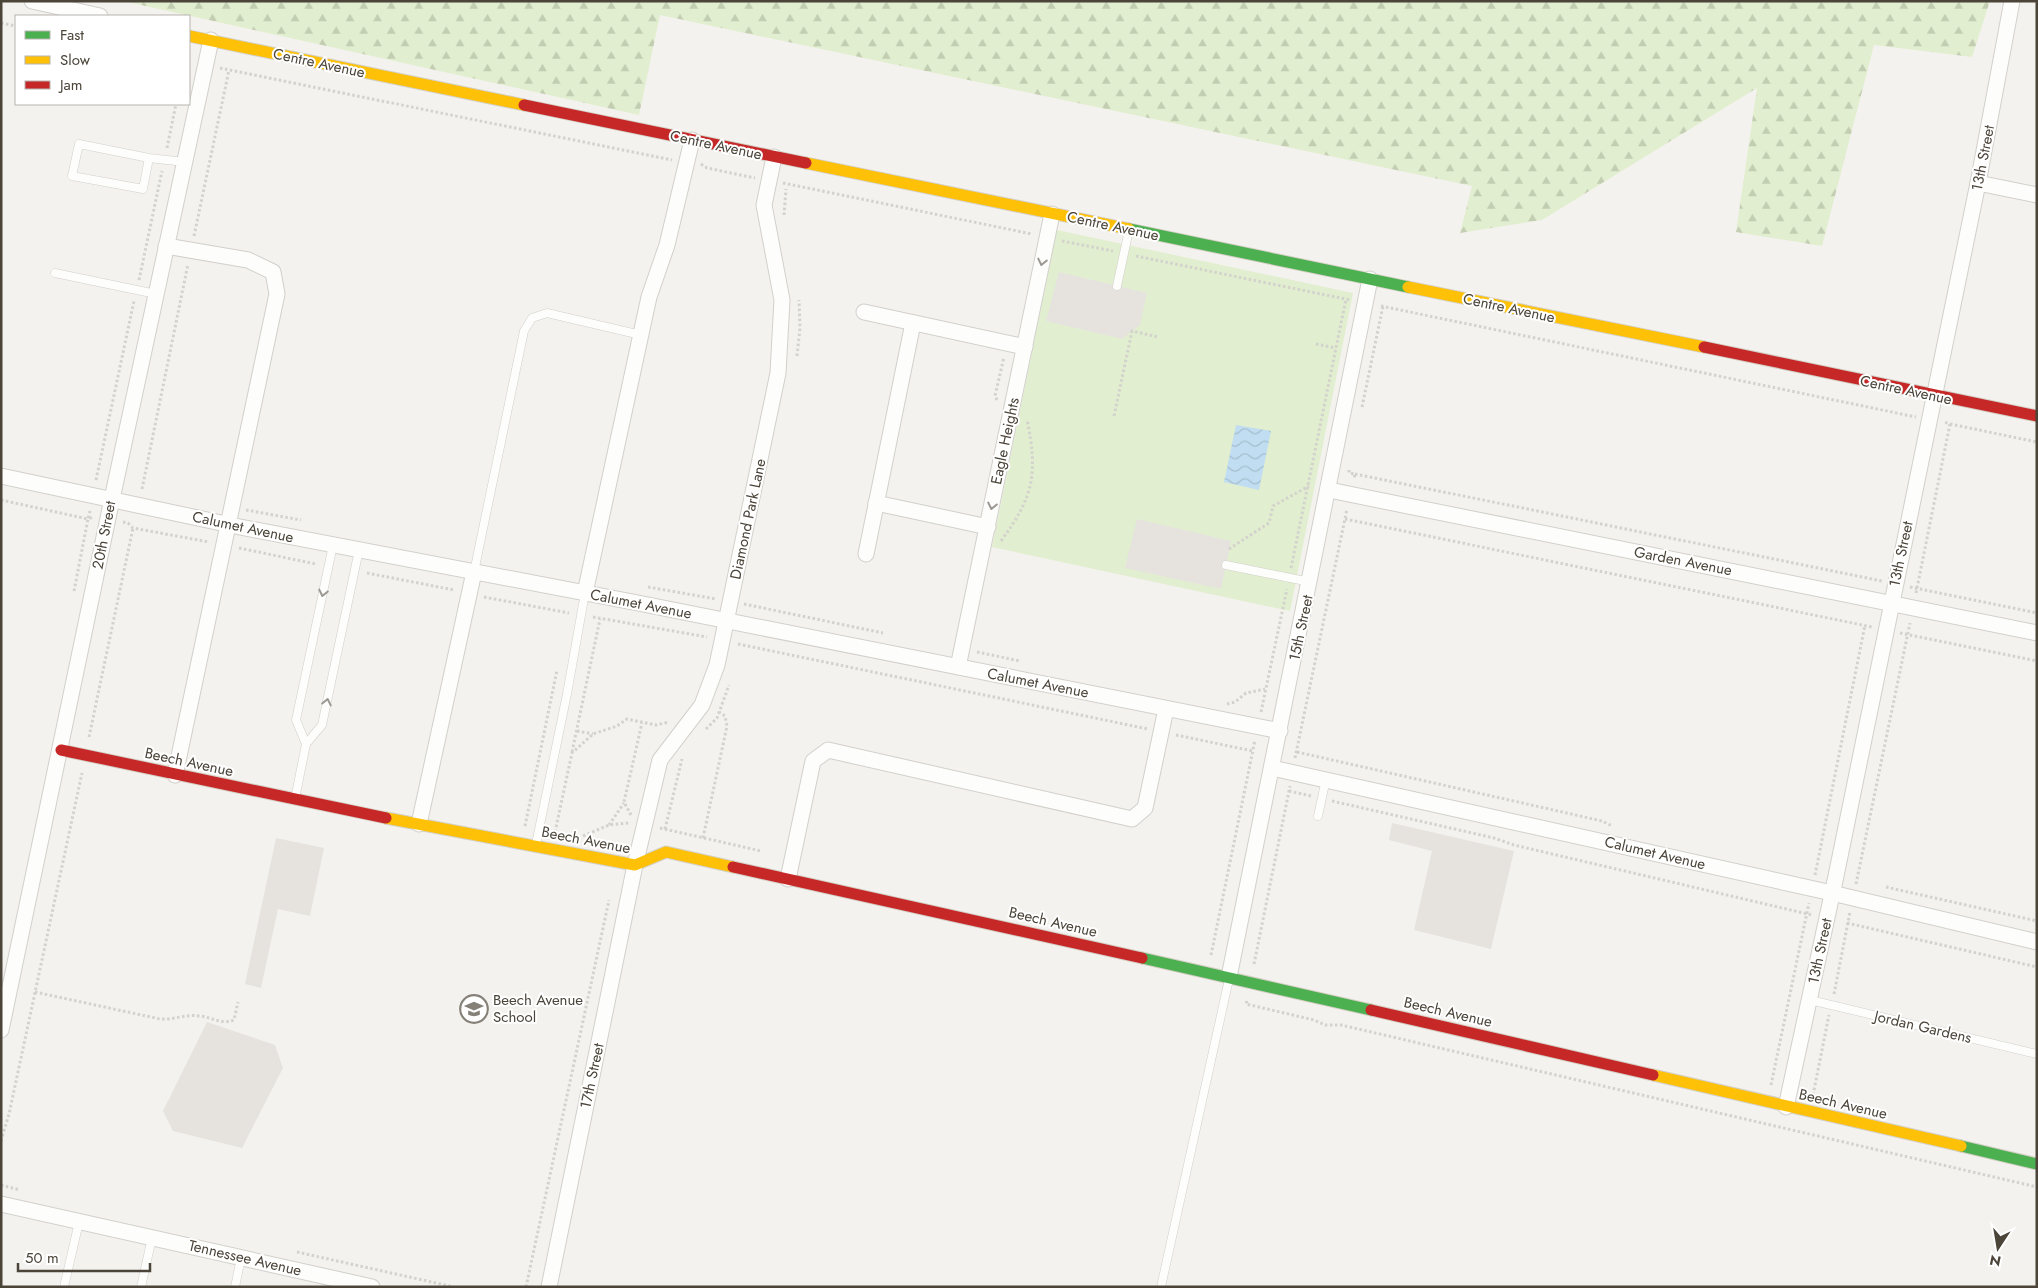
<svg xmlns="http://www.w3.org/2000/svg" width="2038" height="1288" viewBox="0 0 2038 1288" font-family="Jost,sans-serif">
<style>
.green{fill:#e1eecf}
.forest{fill:url(#forest-firs)}
.parking{fill:#e6e3df}
.water{fill:url(#water-waves)}
.lines{fill:none;stroke-linecap:round;stroke-linejoin:round}
.lane-casing{stroke:#d2d0cb;stroke-width:9}
.street-casing{stroke:#d2d0cb;stroke-width:17}
.fast-casing{stroke:#d3cfc5;stroke-width:13}
.slow-casing{stroke:#d3cfc5;stroke-width:13}
.jam-casing{stroke:#d3cfc5;stroke-width:13}
.path{stroke:#d3d2cc;stroke-width:3;stroke-dasharray:2.5 2.5;stroke-linecap:butt}
.lane{stroke:#fdfdfc;stroke-width:8}
.street{stroke:#fdfdfc;stroke-width:15}
.fast{stroke:#4caf50;stroke-width:11}
.slow{stroke:#ffc107;stroke-width:11}
.jam{stroke:#c62828;stroke-width:11}
.oneway{stroke:#9b9791}
.labels{text-anchor:middle;stroke-width:4;stroke-linejoin:round;paint-order:stroke}
.street-label{font-size:15px;fill:#4b4439;stroke:#fff}
.poi-label{font-size:15px;fill:#4b4439;stroke:#fff;text-anchor:start}
</style>
<defs>
<pattern id="forest-firs" width="22" height="20" patternUnits="userSpaceOnUse" patternTransform="scale(1.25)"><rect width="22" height="20" fill="#e1eecf"/><path d="M5 1l3.5 6h-7zM16 11l3.5 6h-7z" fill="#c3cdb2"/></pattern>
<pattern id="water-waves" width="16" height="10" patternUnits="userSpaceOnUse" patternTransform="scale(1.25)"><rect width="16" height="10" fill="#c0ddf1"/><path d="M0 5q4-4 8 0t8 0" fill="none" stroke="#a6bfcf"/></pattern>
</defs>
<rect width="100%" height="100%" fill="#f4f2ee"/>
<polygon class="green" points="1057,230 1353,293 1290,611 992,547"/>
<polygon class="forest" points="123,1 1990,1 1972,57 1874,45 1822,246 1736,232 1757,88 1542,220 1460,233 1472,186 660,15 639,115"/>
<g class="parking">
<polygon points="1059,272 1147,293 1140,325 1122,339 1046,321"/>
<polygon points="1137,519 1231,541 1221,589 1125,568"/>
<polygon points="1392,823 1514,851 1491,949 1414,930 1432,851 1389,840"/>
<polygon points="276,838 324,848 310,916 278,909 261,988 245,984"/>
<polygon points="207,1022 275,1045 283,1068 242,1148 173,1131 163,1111"/>
</g>
<polygon class="water" points="1236,425 1271,431 1259,490 1224,482"/>
<g class="lines">
<defs>
<g id="lane">
<polyline points="149,158 143,189 72,176 79,144 149,158 185,162"/>
<polyline points="55,273 156,294"/>
<polyline points="1117,286 1129,230"/>
<polyline points="1226,565 1310,582"/>
<polyline points="474,572 524,331 532,318 547,313 641,335"/>
<polyline points="306,744 296,720 333,545"/>
<polyline points="295,799 306,744 322,725 359,550"/>
<polyline points="1318,816 1326,779"/>
<polyline points="536,844 567,694 585,593"/>
<polyline points="1810,1000 2037,1054"/>
<polyline points="64,1287 79,1222"/>
<polyline points="141,1287 152,1238"/>
<polyline points="235,1287 241,1258"/>
<polyline points="1161,1287 1229,979"/>
</g>
<g id="street">
<polyline points="32,1 100,16"/>
<polyline points="1978,183 2037,195"/>
<polyline points="166,246 248,260 273,272 277,294 175,775"/>
<polyline points="864,312 1025,347"/>
<polyline points="1,476 240,527 638,603 1280,731"/>
<polyline points="1329,490 2037,633"/>
<polyline points="876,503 988,527"/>
<polyline points="866,554 913,323"/>
<polyline points="585,593 649,297 667,245 692,140"/>
<polyline points="958,667 1052,214"/>
<polyline points="1272,768 1832,893 2037,942"/>
<polyline points="419,824 474,572"/>
<polyline points="788,879 813,761 828,750 1132,819 1145,808 1166,709"/>
<polyline points="1229,977 1370,279"/>
<polyline points="1,1030 112,499 211,40"/>
<polyline points="1786,1107 1836,876 1978,183 2012,1"/>
<polyline points="1,1204 372,1287"/>
<polyline points="549,1287 635,865 660,760 702,705 717,665 778,373 782,300 764,205 774,157"/>
</g>
<g id="fast">
<polyline points="1129,229 1408,287"/>
<polyline points="1142,958 1371,1010"/>
<polyline points="1961,1146 2037,1164"/>
</g>
<g id="slow">
<polyline points="189,36 524,105"/>
<polyline points="806,163 1129,229"/>
<polyline points="1408,287 1704,347"/>
<polyline points="386,818 635,865 666,852 733,867"/>
<polyline points="1653,1075 1961,1146"/>
</g>
<g id="jam">
<polyline points="524,105 806,163"/>
<polyline points="1704,347 2037,416"/>
<polyline points="61,750 386,818"/>
<polyline points="733,867 1142,958"/>
<polyline points="1371,1010 1653,1075"/>
</g>
</defs>
<use href="#lane" class="lane-casing"/>
<use href="#street" class="street-casing"/>
<use href="#fast" class="fast-casing"/>
<use href="#slow" class="slow-casing"/>
<use href="#jam" class="jam-casing"/>
<g class="path">
<polyline points="1,23 16,26"/>
<polyline points="220,68 672,160"/>
<polyline points="167,148 176,104"/>
<polyline points="701,164 707,168 755,178"/>
<polyline points="783,183 1032,234"/>
<polyline points="784,215 786,189"/>
<polyline points="194,236 229,70"/>
<polyline points="1062,241 1113,251"/>
<polyline points="1136,256 1350,300"/>
<polyline points="139,280 162,171"/>
<polyline points="1381,306 1916,417"/>
<polyline points="1316,344 1336,348"/>
<polyline points="797,356 800,328 799,300"/>
<polyline points="997,400 995,396 1004,357"/>
<polyline points="1362,407 1383,306"/>
<polyline points="1114,416 1132,331 1158,337"/>
<polyline points="1950,424 2037,442"/>
<polyline points="1349,470 1349,473 1355,474 1354,479"/>
<polyline points="1355,474 1882,581"/>
<polyline points="96,480 134,301"/>
<polyline points="142,489 188,264"/>
<polyline points="1,500 88,519 90,511"/>
<polyline points="246,510 301,520"/>
<polyline points="1345,519 1872,627"/>
<polyline points="123,522 128,523 133,528 209,542"/>
<path d="M 1001,541 C 1034,496 1038,474 1027,419"/>
<polyline points="239,548 316,564"/>
<polyline points="1229,549 1269,523 1273,506 1309,486"/>
<polyline points="1291,568 1346,299"/>
<polyline points="367,573 454,590"/>
<polyline points="648,587 716,599"/>
<polyline points="1910,587 2037,613"/>
<polyline points="74,591 88,519 93,517"/>
<polyline points="1916,593 1950,424 1944,422"/>
<polyline points="484,597 569,613"/>
<polyline points="744,604 883,633"/>
<polyline points="593,617 707,637"/>
<polyline points="1900,633 2037,661"/>
<polyline points="738,644 1148,729"/>
<polyline points="977,652 1020,661"/>
<polyline points="1227,704 1235,702 1246,693 1265,689"/>
<polyline points="1261,712 1287,589"/>
<polyline points="706,729 717,718 729,685"/>
<polyline points="577,731 593,734"/>
<polyline points="1176,735 1253,751"/>
<polyline points="89,737 133,528"/>
<polyline points="572,752 600,619"/>
<polyline points="1297,752 1602,821 1612,826"/>
<polyline points="1295,758 1347,509"/>
<polyline points="1289,791 1311,796"/>
<polyline points="1332,801 1494,838 1514,845 1812,915"/>
<polyline points="631,815 624,802 642,723"/>
<polyline points="609,825 624,803"/>
<polyline points="525,826 557,670"/>
<polyline points="660,828 761,851"/>
<polyline points="665,829 682,759"/>
<polyline points="555,832 572,753 593,734 617,726 627,719 656,725 669,722"/>
<polyline points="583,836 609,825 629,823"/>
<polyline points="703,838 727,726 725,716 719,712"/>
<polyline points="1815,875 1865,625"/>
<polyline points="1856,884 1910,623"/>
<polyline points="1886,887 2037,921"/>
<polyline points="1847,923 2037,967"/>
<polyline points="1211,955 1255,740"/>
<polyline points="1254,964 1290,786"/>
<path d="M 35,992 L 160,1019 C 173,1020 186,1014 199,1016 C 212,1017 221,1025 234,1020 L 238,1002"/>
<polyline points="1834,994 1850,912"/>
<polyline points="1247,1001 1246,1004 1314,1020 1325,1025 1341,1025 2037,1187"/>
<polyline points="1771,1085 1809,903"/>
<polyline points="1813,1095 1829,1015"/>
<polyline points="1,1141 9,1114 82,773"/>
<polyline points="1,1185 20,1190"/>
<polyline points="297,1252 454,1287"/>
<polyline points="526,1287 609,900"/>
</g>
<use href="#lane" class="lane"/>
<use href="#street" class="street"/>
<use href="#fast" class="fast"/>
<use href="#slow" class="slow"/>
<use href="#jam" class="jam"/>
</g>
<defs><path id="oneway-chevron" d="M-2-3.5L2.5 0L-2 3.5" fill="none" stroke-width="1.6" stroke-linecap="round" stroke-linejoin="round" transform="scale(1.25)"/></defs>
<g class="oneway">
<use href="#oneway-chevron" transform="translate(1042 262) rotate(102)"/>
<use href="#oneway-chevron" transform="translate(992 506) rotate(102)"/>
<use href="#oneway-chevron" transform="translate(323 593) rotate(102)"/>
<use href="#oneway-chevron" transform="translate(327 702) rotate(-78)"/>
</g>
<defs>
<symbol id="school-ring" viewBox="-11 -11 22 22"><circle r="9.5" fill="#fff" stroke="#868178" stroke-width="1.5"/><path d="M0-5L7-2L0 1L-7-2ZM-4 1L0 2.5L4 1V4Q0 6-4 4Z" fill="#868178"/></symbol>
</defs>
<g fill-rule="evenodd">
<use href="#school-ring" x="458" y="993" width="32" height="32"/>
</g>
<g class="labels">
<g class="street-label">
<text transform="translate(319 63) rotate(12)" y="5">Centre Avenue</text>
<text transform="translate(716 145) rotate(12)" y="5">Centre Avenue</text>
<text transform="translate(1983 158) rotate(-79)" y="5">13th Street</text>
<text transform="translate(1113 226) rotate(12)" y="5">Centre Avenue</text>
<text transform="translate(1509 308) rotate(12)" y="5">Centre Avenue</text>
<text transform="translate(1906 390) rotate(12)" y="5">Centre Avenue</text>
<text transform="translate(1005 441) rotate(-78)" y="5">Eagle Heights</text>
<text transform="translate(748 519) rotate(-78)" y="5">Diamond Park Lane</text>
<text transform="translate(243 527) rotate(12)" y="5">Calumet Avenue</text>
<text transform="translate(104 535) rotate(-79)" y="5">20th Street</text>
<text transform="translate(1901 554) rotate(-78)" y="5">13th Street</text>
<text transform="translate(1683 561) rotate(11)" y="5">Garden Avenue</text>
<text transform="translate(641 604) rotate(11)" y="5">Calumet Avenue</text>
<text transform="translate(1301 628) rotate(-78)" y="5">15th Street</text>
<text transform="translate(1038 683) rotate(11)" y="5">Calumet Avenue</text>
<text transform="translate(189 762) rotate(12)" y="5">Beech Avenue</text>
<text transform="translate(586 840) rotate(11)" y="5">Beech Avenue</text>
<text transform="translate(1655 853) rotate(13)" y="5">Calumet Avenue</text>
<text transform="translate(1053 922) rotate(13)" y="5">Beech Avenue</text>
<text transform="translate(1820 951) rotate(-78)" y="5">13th Street</text>
<text transform="translate(1448 1012) rotate(13)" y="5">Beech Avenue</text>
<text transform="translate(1923 1027) rotate(13)" y="5">Jordan Gardens</text>
<text transform="translate(592 1076) rotate(-78)" y="5">17th Street</text>
<text transform="translate(1843 1104) rotate(13)" y="5">Beech Avenue</text>
<text transform="translate(245 1258) rotate(13)" y="5">Tennessee Avenue</text>
</g>
<g class="poi-label">
<text x="493" y="1005">Beech Avenue<tspan x="493" dy="17">School</tspan></text>
</g>
</g>
<rect width="2038" height="1288" fill="none" stroke="#4b4439" stroke-width="5"/>
<rect x="15" y="15" width="175" height="90" fill="#ffffff" stroke="#b7b4b0"/>
<rect x="25" y="31" width="25" height="8" fill="#4caf50" stroke="#b7b4b0"/>
<text x="60" y="40" font-size="15" fill="#4b4439">Fast</text>
<rect x="25" y="56" width="25" height="8" fill="#ffc107" stroke="#b7b4b0"/>
<text x="60" y="65" font-size="15" fill="#4b4439">Slow</text>
<rect x="25" y="81" width="25" height="8" fill="#c62828" stroke="#b7b4b0"/>
<text x="60" y="90" font-size="15" fill="#4b4439">Jam</text>
<g transform="translate(1998 1248) rotate(192)" stroke="#ffffff" stroke-width="4" paint-order="stroke">
<path d="M0-4L9 19L0 12L-9 19Z" fill="#4b4439"/>
<text y="-8" font-size="14" font-weight="bold" text-anchor="middle" fill="#4b4439">N</text>
</g>
<path d="M18 1263v8h132v-8" fill="none" stroke="#4b4439" stroke-width="2.5"/>
<text x="25" y="1263" font-size="15" fill="#4b4439" stroke="#ffffff" stroke-width="4" paint-order="stroke">50 m</text>
</svg>
